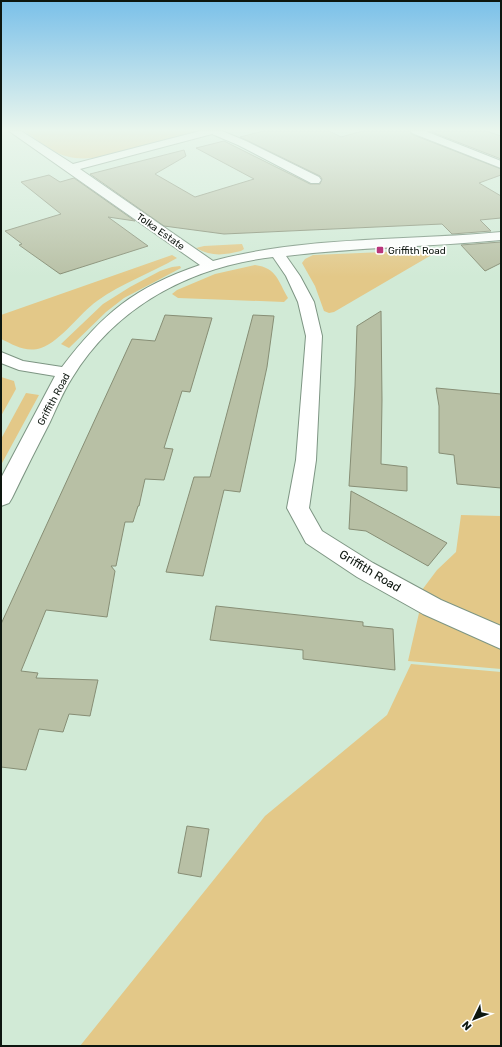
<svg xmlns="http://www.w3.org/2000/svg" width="502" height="1047" viewBox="0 0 502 1047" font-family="Rubik,sans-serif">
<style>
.green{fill:#e3c888}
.building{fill:#b8c0a5;stroke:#878e75}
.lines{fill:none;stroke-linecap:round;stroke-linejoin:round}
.minor-casing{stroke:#7d9583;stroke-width:2}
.minor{fill:#fff;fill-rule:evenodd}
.poi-dot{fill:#b9357b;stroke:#fff;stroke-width:1.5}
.labels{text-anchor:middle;stroke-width:3.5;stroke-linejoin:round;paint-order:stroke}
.far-street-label{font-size:10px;fill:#0d160f;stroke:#fff}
.far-poi-label{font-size:10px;fill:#0d160f;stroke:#fff;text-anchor:start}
.street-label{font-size:12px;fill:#0d160f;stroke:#fff}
</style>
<rect width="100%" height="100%" fill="#d1ead6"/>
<g class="green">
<path d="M 24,131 L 197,131 L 187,135 L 93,158 C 60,161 49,148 24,131 Z"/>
<path d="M 242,244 L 244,249 L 241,251 C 224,255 212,257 196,248 L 204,246 Z"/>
<polygon points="431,250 435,253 334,312 329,313 324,311 315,286 302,263 305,259 313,255"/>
<path d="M 172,255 L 177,258 C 151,273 122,283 97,301 C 79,314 61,341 41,348 C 26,353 14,345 1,339 L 1,315 Z"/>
<path d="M 255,265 C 277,268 278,281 288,298 L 284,302 L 178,298 L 172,294 L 177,290 L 215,274 Z"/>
<polygon points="180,266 181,268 124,298 106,312 69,348 61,344 103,304 130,287 160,271 172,267"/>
<polygon points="1,377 14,381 16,389 1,416"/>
<polygon points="26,393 39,395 1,465 1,439"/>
<polygon points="461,515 501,516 501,669 408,661 419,613 416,598 437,570 456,552"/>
<polygon points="411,664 501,672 501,1046 80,1046 265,816 387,715"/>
</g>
<g class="building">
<polygon points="264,131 329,131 341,137 363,131 410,131 411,134 501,169 501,175 479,183 501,196 501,218 480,220 491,231 452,234 442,224 224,234 164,226 90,174 184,150 186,156 155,174 195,197 254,179 196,148 224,141 310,184 320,184 322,179 320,176 240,137"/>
<polygon points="429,131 486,131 501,136 501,159"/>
<polygon points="49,175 60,182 74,178 135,221 108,217 148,246 60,274 19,245 22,244 5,231 61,214 21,182"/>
<polygon points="501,242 501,263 485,271 461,245"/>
<polygon points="381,311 382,400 381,464 407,467 407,491 349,486 355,386 357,326"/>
<polygon points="165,315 212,318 190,392 182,391 164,448 173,449 164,480 145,479 139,506 138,506 133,522 125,522 116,566 111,566 115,571 107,617 46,610 21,671 38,673 36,678 98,680 90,716 69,714 63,732 39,729 26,770 1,767 1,624 132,339 155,341"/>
<polygon points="253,315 274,316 267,367 240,492 224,490 203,576 166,572 194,477 210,477"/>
<polygon points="436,388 501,394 501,488 457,484 454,455 439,453 439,406"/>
<polygon points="351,491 447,543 428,566 366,531 349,529"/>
<polygon points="216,606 363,622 363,626 393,629 395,670 303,659 303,650 210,640"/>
<polygon points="187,826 209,829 201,877 178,873"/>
</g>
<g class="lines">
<defs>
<g id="minor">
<path d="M 9,131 L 21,131 L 73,164 L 200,131 L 222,131 L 246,141 L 319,177 L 321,180 L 319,183 L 311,183 L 238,145 L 212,134 L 80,169 L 213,261 C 304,236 407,241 501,232 L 501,240 C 429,247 357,247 286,256 L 300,276 L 314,302 L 322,336 L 316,460 L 309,508 L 322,531 L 373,563 L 441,600 L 501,626 L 501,649 L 423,614 L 357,577 L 306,543 L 287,508 L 296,460 L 306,336 L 298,302 L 286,276 L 273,257 C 190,267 116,306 72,378 C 63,392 57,407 50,422 C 37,447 24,473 12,498 L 9,503 L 1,506 L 1,478 L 55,376 L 19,370 L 1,363 L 1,352 L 23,361 L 62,367 C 103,313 135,287 200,265 Z"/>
<polygon points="411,131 425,131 501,161 501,168 412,133"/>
</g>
</defs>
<use href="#minor" class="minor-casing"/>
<use href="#minor" class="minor"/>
</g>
<linearGradient id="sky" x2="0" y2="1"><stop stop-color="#7ac0e9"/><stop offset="0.47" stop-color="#eaf6ed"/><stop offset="1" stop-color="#eaf6ed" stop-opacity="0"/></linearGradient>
<rect width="502" height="277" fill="url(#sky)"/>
<rect class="poi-dot" x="376" y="246" width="8" height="8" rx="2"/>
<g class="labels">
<g class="far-street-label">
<text transform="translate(161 231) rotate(35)" y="4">Tolka Estate</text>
<text transform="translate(53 399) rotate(-62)" y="4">Griffith Road</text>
</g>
<g class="far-poi-label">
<text x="388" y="254">Griffith Road</text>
</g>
<g class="street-label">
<text transform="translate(370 571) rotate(31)" y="4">Griffith Road</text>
</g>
</g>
<rect width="502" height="1047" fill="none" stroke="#0d160f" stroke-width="4"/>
<g transform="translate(474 1019) rotate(227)" stroke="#ffffff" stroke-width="3" paint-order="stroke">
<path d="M0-3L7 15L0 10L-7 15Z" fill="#0d160f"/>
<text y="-6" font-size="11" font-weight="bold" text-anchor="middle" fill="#0d160f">N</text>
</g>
</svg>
